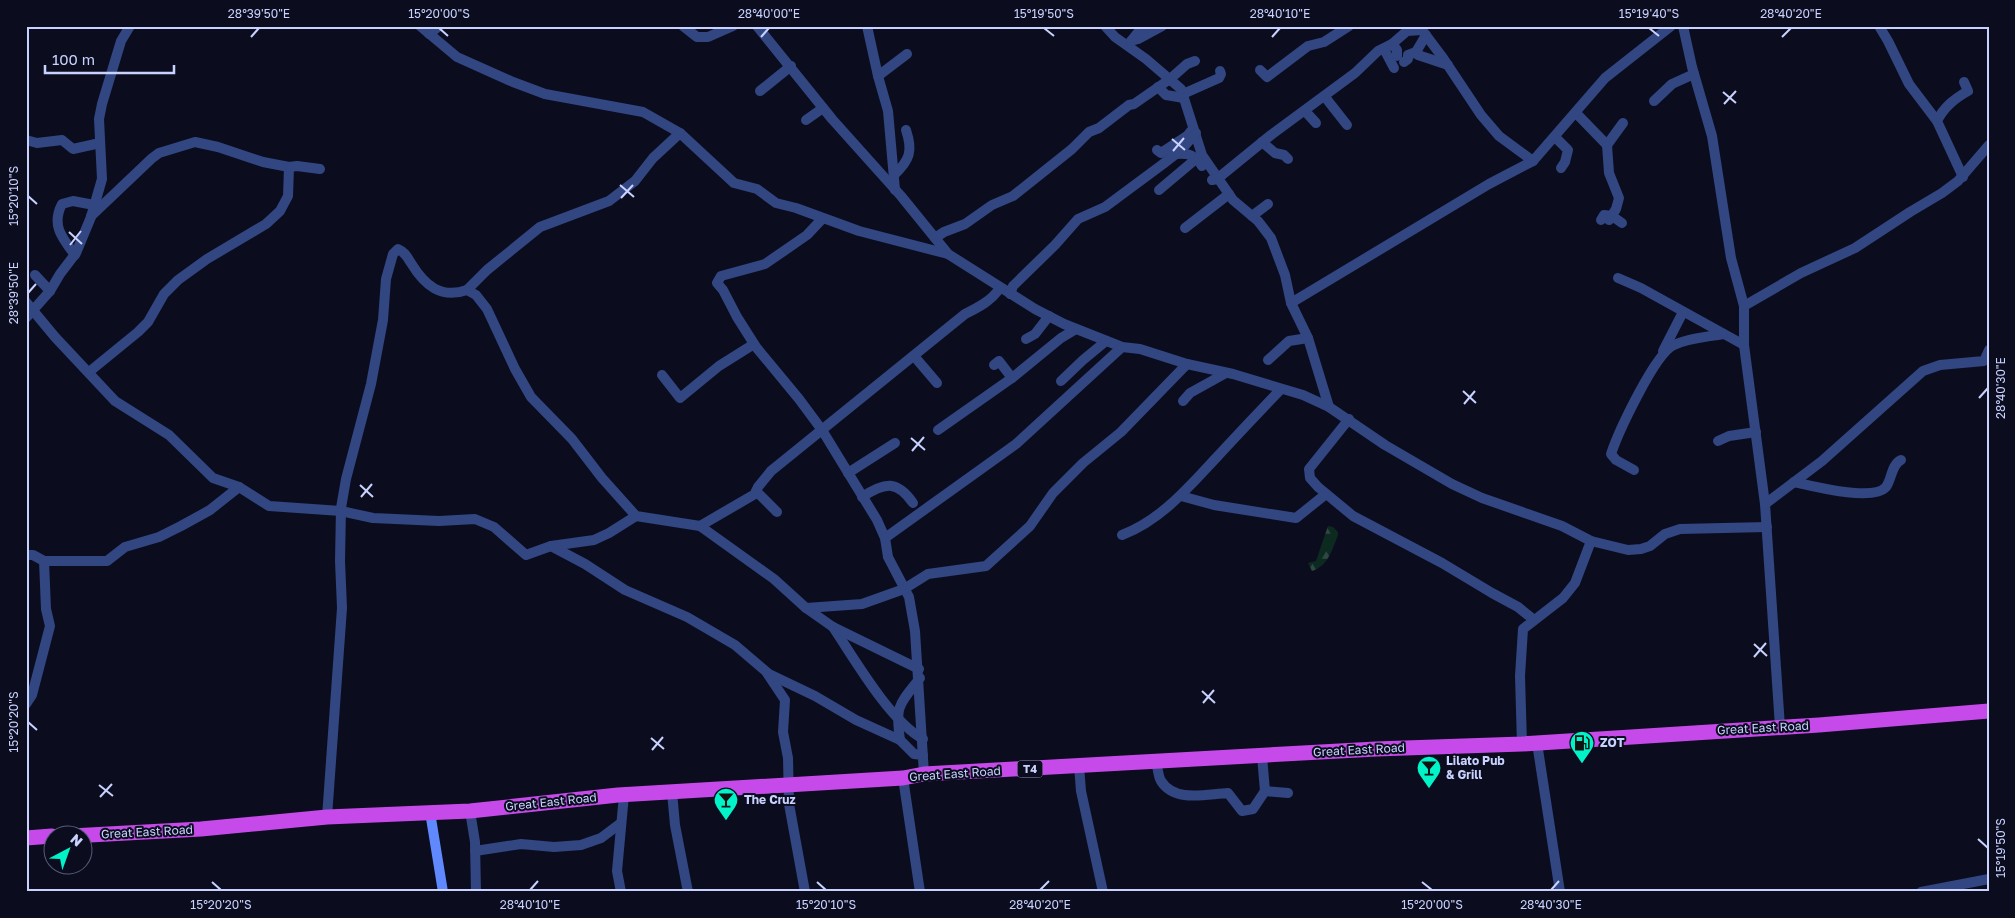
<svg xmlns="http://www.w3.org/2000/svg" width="2015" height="918" viewBox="0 0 2015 918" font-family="'Golos Text',sans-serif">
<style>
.forest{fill:url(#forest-firs)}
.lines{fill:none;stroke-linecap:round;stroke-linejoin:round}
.minor{stroke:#324682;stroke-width:10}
.secondary{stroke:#6089ff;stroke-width:10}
.trunk{stroke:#c64ae9;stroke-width:15}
.ticks{fill:none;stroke:#c9d2ff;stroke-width:2}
.labels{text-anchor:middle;stroke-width:4;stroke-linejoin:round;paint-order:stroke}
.shield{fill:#0b0d1f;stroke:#9097bc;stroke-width:1}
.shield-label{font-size:11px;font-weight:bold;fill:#c9d2ff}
.street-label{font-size:12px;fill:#c9d2ff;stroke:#0b0d1f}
.poi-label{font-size:12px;font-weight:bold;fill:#c9d2ff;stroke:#0b0d1f;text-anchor:start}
.neatline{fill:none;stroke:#c9d2ff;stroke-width:2}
.ticks-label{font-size:12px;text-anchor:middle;fill:#c9d2ff}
</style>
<defs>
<pattern id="forest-firs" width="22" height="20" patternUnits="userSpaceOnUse" patternTransform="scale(1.25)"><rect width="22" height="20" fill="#0d2a21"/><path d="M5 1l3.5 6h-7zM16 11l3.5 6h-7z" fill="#2f4842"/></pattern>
</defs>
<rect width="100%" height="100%" fill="#0b0d1f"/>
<path class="forest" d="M 1328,526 L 1333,527 L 1338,532 L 1338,535 C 1332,550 1328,566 1312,571 L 1308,563 L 1316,561 Z"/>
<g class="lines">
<g class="minor">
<polyline points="420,26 457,57 513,82 545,94 643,112 680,133 734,183 757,189 776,203 796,208 859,231 948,254"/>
<polyline points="683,26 697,37 708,37 733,26"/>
<polyline points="757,26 832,119 901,196 948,254 1035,309 1064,324 1122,347 1140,349 1187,364 1233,374 1303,395 1329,407 1385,445 1452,484 1482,498 1562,526 1591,541 1628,550 1641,549 1650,546 1665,534 1680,529 1767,527"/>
<polyline points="867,26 878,76 888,111 895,190"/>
<polyline points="1105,26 1115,37 1146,59 1181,89 1202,155 1233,200 1258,221 1271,238 1285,275 1291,303 1308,338 1329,407"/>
<polyline points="1419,26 1443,58 1481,115 1499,136 1533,161"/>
<polyline points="1683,26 1692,67 1712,136 1731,258 1744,306 1744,345 1765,504 1780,727"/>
<polyline points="1879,26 1888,41 1909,84 1937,121"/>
<polyline points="429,34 439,26"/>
<polyline points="1131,41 1138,39 1162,26"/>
<polyline points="1131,41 1143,26"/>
<polyline points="1392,44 1397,50 1397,56"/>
<polyline points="1384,49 1394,68"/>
<polyline points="1416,52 1426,35"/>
<polyline points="1404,62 1408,59 1408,55 1416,52 1418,55 1448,65"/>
<polyline points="1260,70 1267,77 1308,46 1324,42 1349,26"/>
<polyline points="878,76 907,54"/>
<polyline points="1158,87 1166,95 1184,98"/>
<polyline points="760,91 791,66"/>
<polyline points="1183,94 1219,78 1221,74 1220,71"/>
<polyline points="1325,97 1347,125"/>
<polyline points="1654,101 1672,84 1694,74"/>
<polyline points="1305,111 1316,123"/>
<polyline points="1576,113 1607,145 1623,123"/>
<polyline points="806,120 823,108"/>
<polyline points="1555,137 1568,150 1565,162 1561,168"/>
<polyline points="26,140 37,143 62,140 73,149 100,143"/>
<polyline points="1262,142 1275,153 1284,155 1288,159"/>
<polyline points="1607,145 1609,173 1619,198 1616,209 1609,220"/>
<polyline points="1157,150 1161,153 1187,136 1191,131"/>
<path d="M 1176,154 C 1189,153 1195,155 1202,166"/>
<path d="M 894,175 C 910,160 913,151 906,130"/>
<path d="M 1963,177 L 1937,121 C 1944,107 1954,99 1968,91 L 1964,82"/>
<polyline points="1212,180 1217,179 1271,135 1355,73 1378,51 1392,44 1407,31 1422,30"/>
<polyline points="1159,190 1197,158"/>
<polyline points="91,216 151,159 159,153 195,142 218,147 263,162 289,167 297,166 320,169"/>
<polyline points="1252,216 1268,204"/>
<polyline points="822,219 807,235 765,264 721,276 717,283 723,290 737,317 756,347 799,399 822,430 877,520 885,538 888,557 909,597 915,631 924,774"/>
<polyline points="1601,220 1604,215 1612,216 1622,223"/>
<polyline points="1185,228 1229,194"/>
<polyline points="935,238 944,232 965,224 992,205 1013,196 1072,149 1089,132 1099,128 1129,105 1134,104 1170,79 1187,64 1195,61"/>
<path d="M 75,255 C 62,238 51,225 62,204 L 73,201 L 94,205"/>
<polyline points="35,275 50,291"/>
<polyline points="1618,278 1641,288 1744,345"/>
<polyline points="467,290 487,270 540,227 609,201 635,181 653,158 680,133"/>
<polyline points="1010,294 1013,286 1055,245 1078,219 1105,207 1163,164 1181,150 1196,133"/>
<polyline points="26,302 55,337 115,401 169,435 213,478 239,487 269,506 341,511 373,518 439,521 475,519 494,527 526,555 551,546 594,540 609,533 636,516"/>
<polyline points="1291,303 1489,184 1533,161 1605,78 1671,26"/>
<polyline points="1744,306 1801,273 1855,248 1910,212 1942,193 1958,181 1989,145"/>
<polyline points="26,318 50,291 60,274 76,253 91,217 102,179 99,119 102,104 121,41 130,26"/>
<polyline points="1026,339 1035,334 1049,316"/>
<polyline points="1663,351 1683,312"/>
<polyline points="914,356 937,383"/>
<polyline points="1268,360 1289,341 1308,338"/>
<polyline points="994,365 999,361 1012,378"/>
<polyline points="89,372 138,332 148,322 164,294 178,280 207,259 266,224 280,211 288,196 289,167"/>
<polyline points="662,375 680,398 719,366 754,344"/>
<polyline points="1061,381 1083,360 1106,341"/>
<polyline points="1183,401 1190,393 1226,373"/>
<polyline points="1349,419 1309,469 1310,478 1318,487 1353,516 1442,563 1492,593 1518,607 1534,620"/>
<polyline points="938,430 1012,378 1061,338 1076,329"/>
<polyline points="1718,441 1729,436 1756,432"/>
<path d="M 1634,470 L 1616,460 L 1611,454 C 1618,433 1655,353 1674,345 C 1688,338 1707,337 1723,334"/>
<polyline points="848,473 895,443"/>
<path d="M 1794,482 C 1812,486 1873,502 1886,487 C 1892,479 1891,465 1901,460"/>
<polyline points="756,491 777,512"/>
<polyline points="1181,496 1214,505 1296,518 1326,494"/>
<path d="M 862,497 C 885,482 897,480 913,503"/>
<polyline points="1765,504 1822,461 1923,371 1940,365 1984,361 1989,350"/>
<path d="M 700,526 L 755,494 L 758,487 L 771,471 L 965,314 C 979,307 991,301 1000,288"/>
<path d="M 1122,535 C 1161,520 1188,488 1216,458 C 1237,435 1259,412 1281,389"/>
<polyline points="885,538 1016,444 1122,347"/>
<polyline points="551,546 585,564 625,590 687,617 735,645 769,674 815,696 856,720 900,740 914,754 923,755"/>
<polyline points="26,555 33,555 44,561 107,561 125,547 159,537 181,526 210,510 239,487"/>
<polyline points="806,608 862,604 904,589 928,574 986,566 1030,526 1053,493 1083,463 1121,432 1187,364"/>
<path d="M 833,627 C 855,660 890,721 923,739"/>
<polyline points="767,673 785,700 783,732 788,758 789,804 805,892"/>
<polyline points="26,704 32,695 50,626 46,609 44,561"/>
<path d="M 900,740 C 895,705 899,705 920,678"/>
<polyline points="1537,743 1560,892"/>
<polyline points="1522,744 1520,676 1523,629 1563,598 1575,583 1591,541"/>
<polyline points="1262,756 1265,791 1288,793"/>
<path d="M 1156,762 C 1158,768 1158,776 1161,781 C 1175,803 1206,794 1228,793 L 1242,811 L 1253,809 L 1265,791"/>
<polyline points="1079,766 1081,791 1103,892"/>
<polyline points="903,778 920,892"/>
<polyline points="672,792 675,825 688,892"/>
<polyline points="470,811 475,842 476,892"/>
<path d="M 327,817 L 342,608 L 340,561 L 341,508 L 346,479 L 371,384 L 383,320 L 386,279 L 393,254 L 398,249 C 405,252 407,257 411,263 C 425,286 441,299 467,290 L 476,295 L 487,309 L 515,369 L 531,397 L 572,439 L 602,478 L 636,516 L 700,526 L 774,579 L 806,608 L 833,627 L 919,669"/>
<polyline points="475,851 521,844 554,847 581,845 601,838 621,823"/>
<polyline points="621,892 617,871 624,795"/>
<polyline points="1921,892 1989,879"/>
</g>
<polyline class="secondary" points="430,812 443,892"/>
<g class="trunk">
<polyline points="71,836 201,829 327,817 470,811 618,795 903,778 924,774 1376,749 1522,744 1819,725 1989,711"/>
<polyline points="26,838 52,836"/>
</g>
</g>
<path class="ticks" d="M 439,28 L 448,36M 1044,28 L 1054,36M 1649,28 L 1659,36M 251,37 L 259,28M 761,37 L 769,28M 1272,37 L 1280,28M 1782,37 L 1791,28M 1723,92 L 1736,103M 1724,104 L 1736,91M 1172,139 L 1185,150M 1173,151 L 1184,138M 620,185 L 634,197M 28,196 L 37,204M 621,198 L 633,185M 69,232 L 82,244M 70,245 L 81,231M 28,293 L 36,284M 1463,391 L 1476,403M 1979,398 L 1988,388M 1464,404 L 1475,391M 911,438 L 925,450M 912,451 L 924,437M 360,485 L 373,497M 361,497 L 372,484M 1754,644 L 1767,656M 1754,657 L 1766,643M 1202,691 L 1215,703M 1203,703 L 1214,690M 28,722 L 37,730M 651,738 L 664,749M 652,750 L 663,737M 99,785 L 113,796M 100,797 L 112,784M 1978,839 L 1988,848M 212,882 L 221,890M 817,882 L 826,890M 1422,882 L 1432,890M 530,890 L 538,881M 1040,890 L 1049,881M 1551,890 L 1559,881"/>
<defs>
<symbol id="fuel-pin" viewBox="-11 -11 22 30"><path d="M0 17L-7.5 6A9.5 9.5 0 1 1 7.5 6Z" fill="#00f4c7" stroke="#0b0d1f"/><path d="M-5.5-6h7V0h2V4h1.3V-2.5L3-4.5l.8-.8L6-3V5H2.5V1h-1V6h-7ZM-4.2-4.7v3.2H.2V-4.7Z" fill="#111"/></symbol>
<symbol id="bar-pin" viewBox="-11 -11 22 30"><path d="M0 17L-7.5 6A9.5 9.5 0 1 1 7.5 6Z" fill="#00f4c7" stroke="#0b0d1f"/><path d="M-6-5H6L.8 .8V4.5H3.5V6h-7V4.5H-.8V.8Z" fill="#111"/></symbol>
</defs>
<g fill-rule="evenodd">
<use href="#fuel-pin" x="1568" y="729" width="28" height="38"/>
<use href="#bar-pin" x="1415" y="754" width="28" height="38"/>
<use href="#bar-pin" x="712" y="786" width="28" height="38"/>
</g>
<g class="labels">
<rect class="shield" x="1017.5" y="760.5" width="25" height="17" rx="4"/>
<g class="shield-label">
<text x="1030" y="773">T4</text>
</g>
<g class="street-label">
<text transform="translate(1763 728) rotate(-3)" y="4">Great East Road</text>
<text transform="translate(1359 750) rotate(-3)" y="4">Great East Road</text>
<text transform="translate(955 774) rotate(-4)" y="4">Great East Road</text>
<text transform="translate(551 802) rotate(-6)" y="4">Great East Road</text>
<text transform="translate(147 832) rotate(-3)" y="4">Great East Road</text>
</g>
<g class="poi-label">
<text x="1600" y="747">ZOT</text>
<text x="1446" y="765">Lilato Pub<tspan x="1446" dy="14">&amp; Grill</tspan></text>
<text x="744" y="804">The Cruz</text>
</g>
</g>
<rect width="2015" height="918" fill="none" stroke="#0b0d1f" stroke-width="55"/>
<g transform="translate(68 850) rotate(41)"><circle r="24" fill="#0b0d1f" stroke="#575c79"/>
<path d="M0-4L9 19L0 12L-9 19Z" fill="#00f4c7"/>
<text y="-8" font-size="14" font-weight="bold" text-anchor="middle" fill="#c9d2ff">N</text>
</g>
<path d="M45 65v8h129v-8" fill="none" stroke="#c9d2ff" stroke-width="2.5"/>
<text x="52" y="65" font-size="15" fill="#c9d2ff" stroke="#0b0d1f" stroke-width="4" paint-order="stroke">100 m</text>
<rect x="28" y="28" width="1960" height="862" class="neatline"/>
<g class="ticks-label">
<text x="259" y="18">28°39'50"E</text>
<text x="439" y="18">15°20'00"S</text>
<text x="769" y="18">28°40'00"E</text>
<text x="1044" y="18">15°19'50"S</text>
<text x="1280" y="18">28°40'10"E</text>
<text x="1649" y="18">15°19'40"S</text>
<text x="1791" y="18">28°40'20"E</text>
<text transform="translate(14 196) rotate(-90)" y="4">15°20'10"S</text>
<text transform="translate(14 293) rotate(-90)" y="4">28°39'50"E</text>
<text transform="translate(2001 388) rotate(-90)" y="4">28°40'30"E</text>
<text transform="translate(14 722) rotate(-90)" y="4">15°20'20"S</text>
<text transform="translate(2001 848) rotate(-90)" y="4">15°19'50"S</text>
<text x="221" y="909">15°20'20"S</text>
<text x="530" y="909">28°40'10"E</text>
<text x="826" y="909">15°20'10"S</text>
<text x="1040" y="909">28°40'20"E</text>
<text x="1432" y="909">15°20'00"S</text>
<text x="1551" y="909">28°40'30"E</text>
</g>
</svg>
